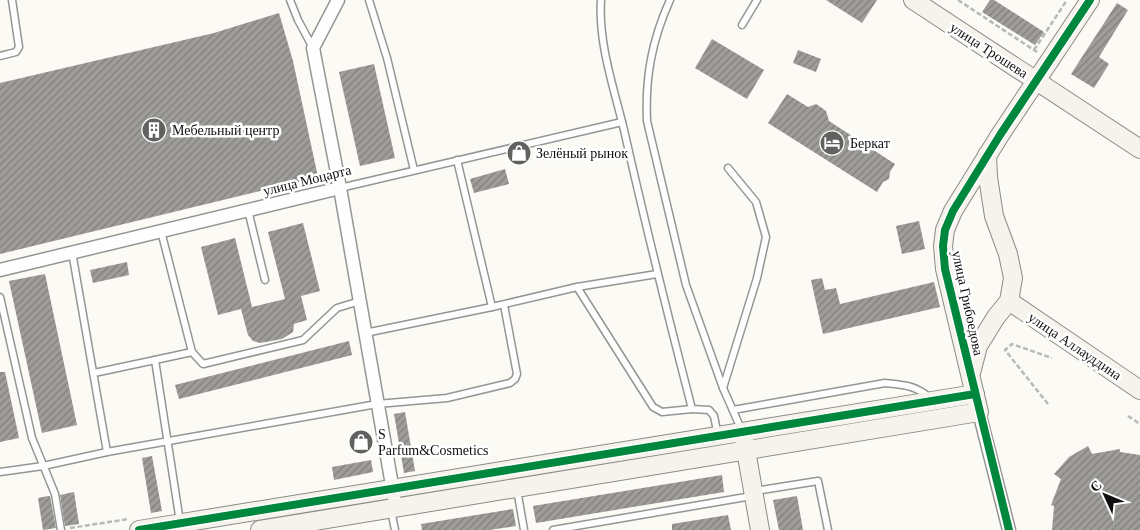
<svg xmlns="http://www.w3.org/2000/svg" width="1140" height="530" viewBox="0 0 1140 530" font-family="'Times New Roman',serif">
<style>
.building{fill:url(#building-hatch)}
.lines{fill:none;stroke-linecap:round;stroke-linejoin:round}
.lane-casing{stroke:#959593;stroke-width:9}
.street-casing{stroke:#959593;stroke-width:15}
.secondary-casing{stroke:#8c8b89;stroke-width:20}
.path{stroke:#b9b9b8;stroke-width:2.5;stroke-dasharray:5 2.5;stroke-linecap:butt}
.lane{stroke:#fefefe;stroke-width:6}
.street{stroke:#fefefe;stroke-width:12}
.secondary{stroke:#f5f3eb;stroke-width:18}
.cycleway-casing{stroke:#fff;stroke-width:11}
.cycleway{stroke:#00873e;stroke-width:8}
.labels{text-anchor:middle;stroke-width:5;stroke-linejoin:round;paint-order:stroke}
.street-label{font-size:14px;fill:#0f0f0f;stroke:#fff}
.poi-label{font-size:14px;fill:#0f0f0f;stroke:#fff;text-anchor:start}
</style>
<defs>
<pattern id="building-hatch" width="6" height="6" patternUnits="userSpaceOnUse" patternTransform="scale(1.25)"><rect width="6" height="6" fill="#9f9d9a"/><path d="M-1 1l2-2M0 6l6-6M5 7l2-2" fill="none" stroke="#807e7c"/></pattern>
</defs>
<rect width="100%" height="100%" fill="#fbfaf5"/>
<g class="building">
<polygon points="826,0 877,0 862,23"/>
<polygon points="990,0 994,0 1044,32 1035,45 982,12"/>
<polygon points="1117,3 1128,10 1099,57 1109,64 1094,88 1071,74"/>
<polygon points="279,13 293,61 318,177 0,254 0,83 214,33"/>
<polygon points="712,39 764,70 747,99 695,68"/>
<polygon points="798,50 821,59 816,72 793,63"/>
<polygon points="374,64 395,158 360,166 339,72"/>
<polygon points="787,94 808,107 816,104 822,108 826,111 829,121 895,164 890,172 889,179 883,182 877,192 768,123"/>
<polygon points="505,169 509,184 474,193 470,179"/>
<polygon points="919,221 925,249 902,254 896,226"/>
<polygon points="303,223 320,291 301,296 307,320 294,324 293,332 282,339 260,343 253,341 248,335 241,309 218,315 201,247 235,238 252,307 285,299 268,232"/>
<polygon points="127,262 129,275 93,283 90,270"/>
<polygon points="45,274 77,425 42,433 9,281"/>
<polygon points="822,278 825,290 836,288 840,304 934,282 940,307 823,334 811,280"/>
<polygon points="349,341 352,355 179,399 175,385"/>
<polygon points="0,372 5,372 19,438 0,442"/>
<polygon points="405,412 415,471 404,473 394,414"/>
<polygon points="1088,446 1092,454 1120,449 1120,452 1140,455 1140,530 1052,530 1054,506 1051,505 1061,479 1054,474 1069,457"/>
<polygon points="152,456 162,511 151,513 142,458"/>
<polygon points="371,460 373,472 334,480 332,467"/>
<polygon points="722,475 724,492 536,523 533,506"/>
<polygon points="74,492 79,524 65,526 60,495"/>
<polygon points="48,496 50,496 56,528 43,530 38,498"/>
<polygon points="797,496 803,530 779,530 773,500"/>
<polygon points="513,509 516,526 489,530 422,530 421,524"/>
<polygon points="728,515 731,530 672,530 672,524"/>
</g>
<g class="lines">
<defs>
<g id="lane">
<polyline points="290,0 298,20 313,48"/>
<polyline points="369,0 387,58 414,170"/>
<path d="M 601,0 C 598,43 614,88 624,130 C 645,223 668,316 692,409 L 709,410 L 714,416 L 718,436"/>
<path d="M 670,0 C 652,40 645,77 647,121 L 686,285 L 723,388"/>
<polyline points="742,25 757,0"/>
<polyline points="0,56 16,52 19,47 12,0"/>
<polyline points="457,160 492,307"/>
<polyline points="728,168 756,202 766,237 757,278 723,388 742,431"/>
<polyline points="340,188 622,122"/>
<polyline points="248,210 265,280"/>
<polyline points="161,231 192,352"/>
<polyline points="72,252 107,452"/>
<polyline points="577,287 653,407 662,412 692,409"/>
<polyline points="0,297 32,438 55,494 61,530"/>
<polyline points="365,333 492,307 577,287 657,274"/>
<polyline points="94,373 155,360"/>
<path d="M 733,410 L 885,383 C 904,385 915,385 930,398"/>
<polyline points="0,472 43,466 107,452 377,404 447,398 510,383 515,379 517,374 504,305"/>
<polyline points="517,489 524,530"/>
<polyline points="755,491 818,481 828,530"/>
<polyline points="391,510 395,530"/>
<polyline points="180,522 155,360 192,352 203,364 303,340 337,308 360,301"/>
<polyline points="553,530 752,496"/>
</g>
<g id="street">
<polyline points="338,0 313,48 340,188 396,508"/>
<polyline points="0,270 340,188"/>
<polyline points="979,412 1009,530"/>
</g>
<g id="secondary">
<polyline points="913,0 1140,149"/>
<polyline points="1009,301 1140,390"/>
<polyline points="971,373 978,346 996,317 1009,301 1013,278 1008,254 994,216 988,177 987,155"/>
<polyline points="744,439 760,530"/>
<polyline points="139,530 975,394"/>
<polyline points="260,530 979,412 945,269 943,246 945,230 953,211 1000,135 1090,0"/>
</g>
</defs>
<use href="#lane" class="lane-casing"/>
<use href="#street" class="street-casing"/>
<use href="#secondary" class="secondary-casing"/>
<g class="path">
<polyline points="958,0 1037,52"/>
<polyline points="1034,50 1067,0"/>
<polyline points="1048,404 1005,350 1012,344 1052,358"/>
<polyline points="1128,416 1140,424"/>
<polyline points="70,528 129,519"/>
</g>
<use href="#lane" class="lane"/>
<use href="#street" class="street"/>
<use href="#secondary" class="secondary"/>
<defs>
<g id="cycleway">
<polyline points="139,530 975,394"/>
<polyline points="1009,530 945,269 943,246 945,230 953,211 1000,135 1090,0"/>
</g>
</defs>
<use href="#cycleway" class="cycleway-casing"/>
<use href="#cycleway" class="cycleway"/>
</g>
<defs>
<symbol id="building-disc" viewBox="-11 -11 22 22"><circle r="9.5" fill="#626160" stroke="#fff"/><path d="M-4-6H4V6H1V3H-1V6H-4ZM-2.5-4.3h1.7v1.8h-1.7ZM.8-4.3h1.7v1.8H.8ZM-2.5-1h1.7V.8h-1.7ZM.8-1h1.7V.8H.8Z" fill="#fff"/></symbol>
<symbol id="hotel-disc" viewBox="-11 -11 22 22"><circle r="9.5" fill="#626160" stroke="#fff"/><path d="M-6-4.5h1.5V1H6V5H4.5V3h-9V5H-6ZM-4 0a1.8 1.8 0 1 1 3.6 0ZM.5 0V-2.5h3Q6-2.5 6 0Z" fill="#fff"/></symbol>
<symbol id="shop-disc" viewBox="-11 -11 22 22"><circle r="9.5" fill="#626160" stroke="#fff"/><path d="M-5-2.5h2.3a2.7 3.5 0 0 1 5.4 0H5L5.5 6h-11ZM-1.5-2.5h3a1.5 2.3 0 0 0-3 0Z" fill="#fff"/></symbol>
</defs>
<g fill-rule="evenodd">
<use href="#building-disc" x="140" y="116" width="28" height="28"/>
<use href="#hotel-disc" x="818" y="129" width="28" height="28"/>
<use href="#shop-disc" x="505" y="139" width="28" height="28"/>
<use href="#shop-disc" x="347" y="428" width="28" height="28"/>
</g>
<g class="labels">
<g class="street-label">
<text transform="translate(989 50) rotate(33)" y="5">улица Трошева</text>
<text transform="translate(307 180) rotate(-14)" y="5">улица Моцарта</text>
<text transform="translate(968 303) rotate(78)" y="5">улица Грибоедова</text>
<text transform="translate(1075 346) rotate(34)" y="5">улица Аллауддина</text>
</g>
<g class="poi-label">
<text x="172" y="135">Мебельный центр</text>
<text x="850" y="148">Беркат</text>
<text x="536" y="158">Зелёный рынок</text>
<text x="378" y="439">S<tspan x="378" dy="16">Parfum&amp;Cosmetics</tspan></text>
</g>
</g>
<g transform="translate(1105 495) rotate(314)" stroke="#ffffff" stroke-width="4" paint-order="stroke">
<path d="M0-4L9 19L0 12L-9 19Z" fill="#0f0f0f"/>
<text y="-8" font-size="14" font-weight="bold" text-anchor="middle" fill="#0f0f0f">С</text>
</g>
</svg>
